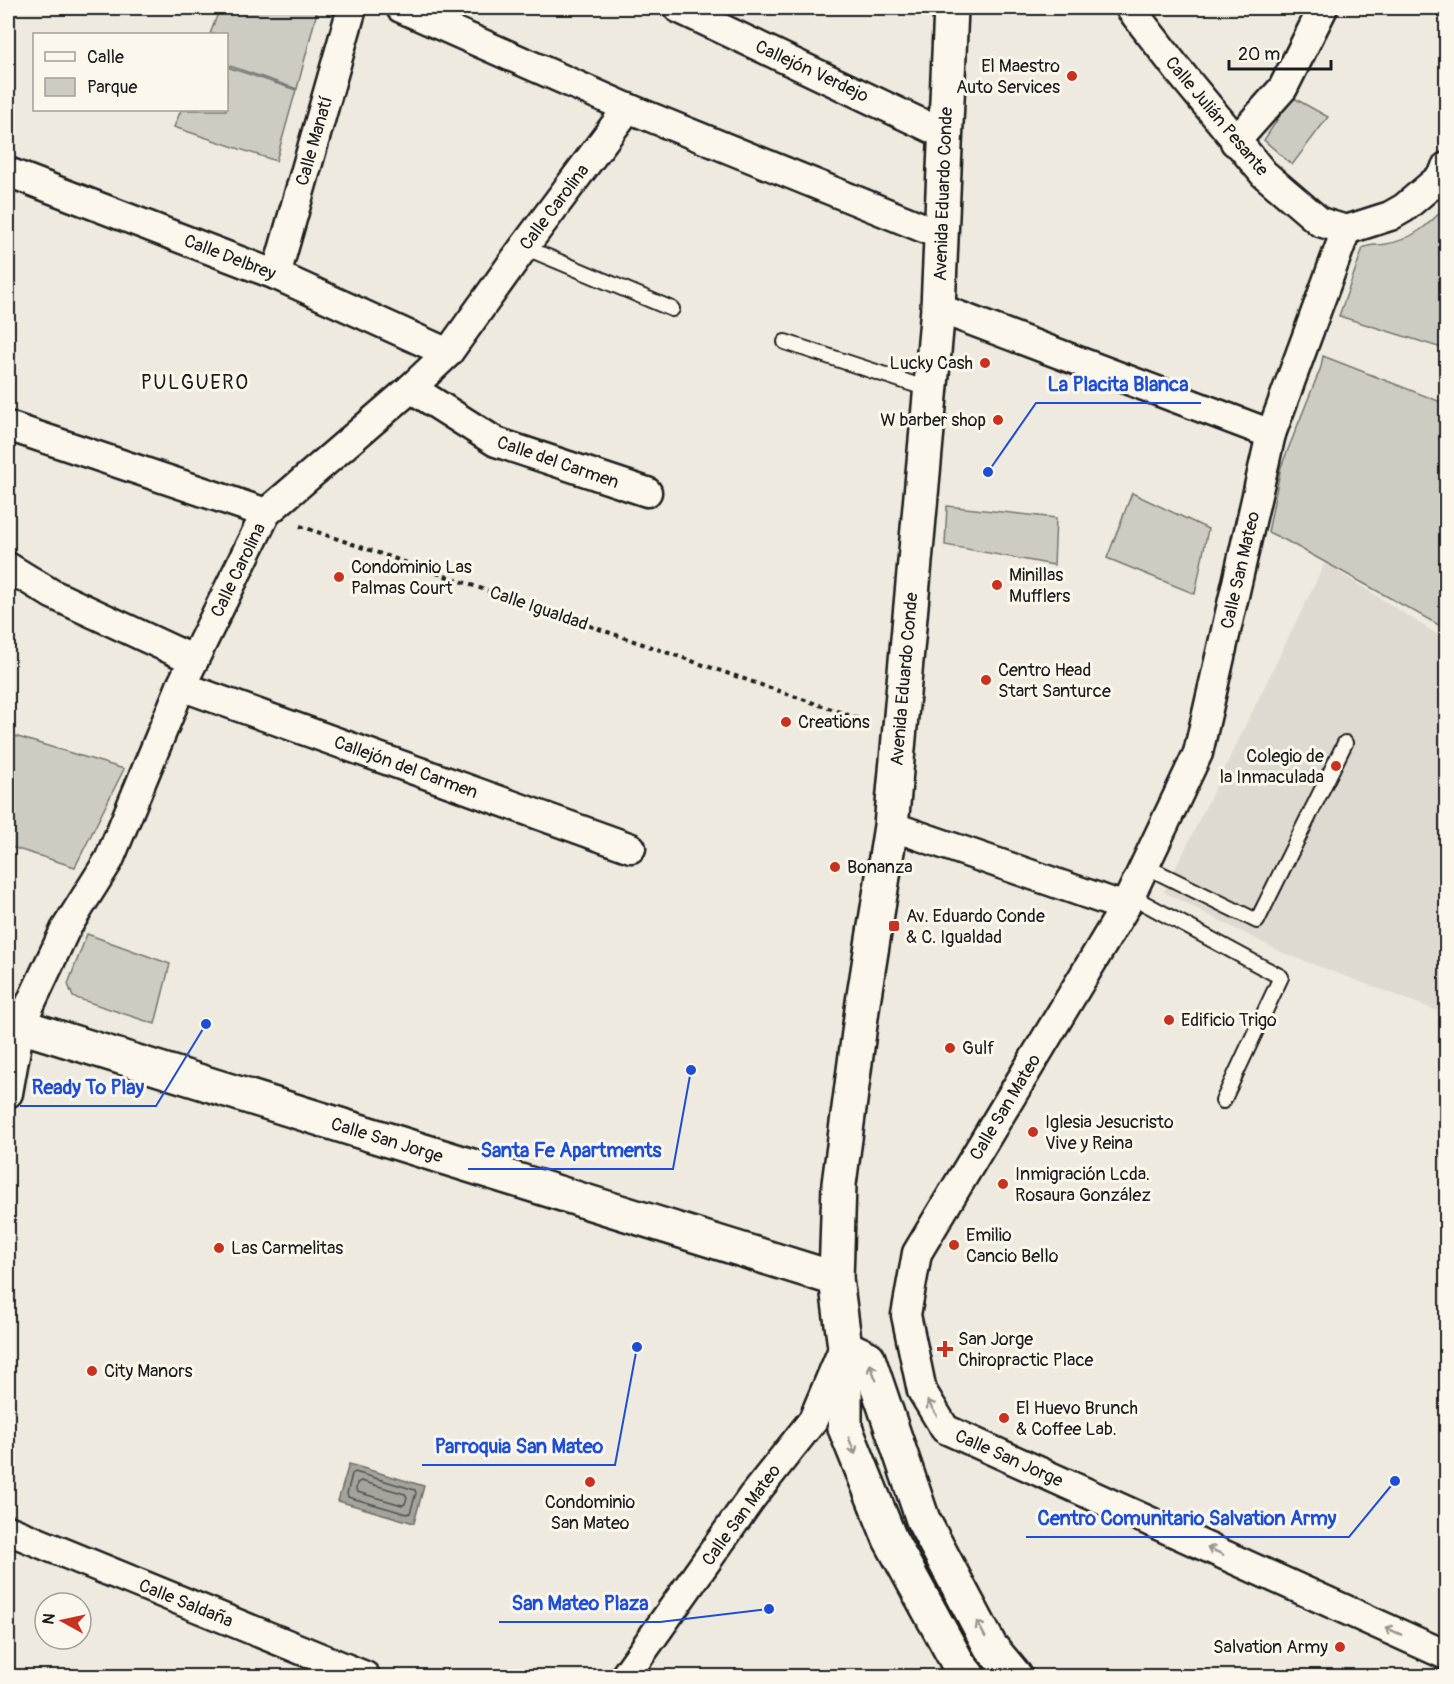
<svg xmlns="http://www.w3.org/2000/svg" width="1454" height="1684" viewBox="0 0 1454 1684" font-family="Pangolin,sans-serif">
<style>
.built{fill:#dedad1}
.green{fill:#ceccc2;stroke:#75746f;stroke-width:1.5}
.water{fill:#a6a39d;stroke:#6f6d69;stroke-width:1.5}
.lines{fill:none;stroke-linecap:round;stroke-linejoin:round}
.shore{stroke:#535250;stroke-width:1.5}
.lane-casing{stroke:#1c1c1c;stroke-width:18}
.street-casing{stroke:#1c1c1c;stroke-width:33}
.secondary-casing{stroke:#1c1c1c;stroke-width:38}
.path{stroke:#1c1c1c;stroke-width:4;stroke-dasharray:4.5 4.5;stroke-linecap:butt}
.lane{stroke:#fbf7ec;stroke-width:14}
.street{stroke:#fbf7ec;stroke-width:28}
.secondary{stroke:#fbf7ec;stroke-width:33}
.oneway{stroke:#97948e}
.poi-dot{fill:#c8321e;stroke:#fbf7ec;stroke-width:2}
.labels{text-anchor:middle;stroke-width:6;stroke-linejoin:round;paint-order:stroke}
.poi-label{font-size:18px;fill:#1c1c1c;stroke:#fbf7ec;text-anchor:start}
.street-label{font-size:18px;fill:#1c1c1c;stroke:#fbf7ec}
.neighbourhood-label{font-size:20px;letter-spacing:1.5px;fill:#1c1c1c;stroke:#fbf7ec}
.leader{fill:none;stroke:#1d4ed8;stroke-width:2}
.callout-dot{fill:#1d4ed8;stroke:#fbf7ec;stroke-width:2}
.callout-label{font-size:20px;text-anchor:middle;font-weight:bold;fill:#1d4ed8;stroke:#fbf7ec;stroke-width:6;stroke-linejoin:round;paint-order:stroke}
</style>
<rect width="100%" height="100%" fill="#eeeadf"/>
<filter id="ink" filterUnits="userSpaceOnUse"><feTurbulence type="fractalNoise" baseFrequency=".0167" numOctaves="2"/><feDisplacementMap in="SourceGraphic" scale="12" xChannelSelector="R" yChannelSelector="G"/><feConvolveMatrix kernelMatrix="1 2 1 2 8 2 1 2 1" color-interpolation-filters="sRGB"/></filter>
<g filter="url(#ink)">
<polygon class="built" points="1325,563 1446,640 1446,1014 1283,953 1164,892"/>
<g class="green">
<polygon points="220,8 318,8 297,89 227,65 226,34 210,34"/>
<polygon points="227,67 296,90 276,161 174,127 181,110 226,110"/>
<polygon points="1292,97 1328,117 1292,165 1264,140"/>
<path d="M 1446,206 L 1445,349 L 1339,316 L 1363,248 C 1371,244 1377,246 1386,244 C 1412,240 1430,224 1446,206 Z"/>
<polygon points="1323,356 1446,404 1446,629 1285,540 1268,532 1281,467 1321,367"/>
<polygon points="1132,493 1208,529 1195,594 1107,558"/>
<polygon points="947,506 1056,518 1054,565 945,545"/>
<polygon points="8,734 124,769 75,867 8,846"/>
<polygon points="87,934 170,964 155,1024 73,997 68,984"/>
</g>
<polygon class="water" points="349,1464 424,1486 414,1523 338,1501"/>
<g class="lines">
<g class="shore">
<polygon points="355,1472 415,1490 416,1493 410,1513 407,1514 348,1497 347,1494 352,1474"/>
<polygon points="361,1481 405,1494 407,1497 405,1504 402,1505 357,1492 356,1489 357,1483"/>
</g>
<defs>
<g id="lane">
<polyline points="524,247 672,309"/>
<polyline points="785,342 931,390"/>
<polyline points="1145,866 1257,921 1345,743"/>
<polyline points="1131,896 1281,977 1223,1101"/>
</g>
<g id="street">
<polyline points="401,8 628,108 941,235"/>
<polyline points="678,8 946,135"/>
<polyline points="1130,8 1178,70 1264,174 1320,222 1346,230"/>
<polyline points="1235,142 1283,88 1323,8"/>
<polyline points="8,172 276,275 448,353"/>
<polyline points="1346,230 1271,434 1198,753 1125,907 917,1253 906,1315 922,1391 945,1429 1446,1655"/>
<polyline points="1346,230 1390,216 1404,208 1443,175 1446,167"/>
<polyline points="276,275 352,8"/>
<polyline points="938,308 1271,434"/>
<polyline points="411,388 496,442 647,492"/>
<polyline points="8,426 266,513"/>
<polyline points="8,567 52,594 194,660"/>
<polyline points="181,686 631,848"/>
<polyline points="891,826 1125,907"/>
<polyline points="8,1093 20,1026 65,930 109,860 181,686 266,513 411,388 448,353 524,247 628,108"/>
<polyline points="8,1530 365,1676"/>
<polyline points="625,1676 752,1497 813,1420 844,1347"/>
</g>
<g id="secondary">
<polyline points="951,8 938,308 891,826 863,1002 839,1184 836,1279 845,1347 845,1428 890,1539 959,1665 968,1676"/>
<polyline points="8,1022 836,1279"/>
<polyline points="845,1347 868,1358 923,1520 990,1646 1015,1676"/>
</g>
</defs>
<use href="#lane" class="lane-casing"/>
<use href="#street" class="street-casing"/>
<use href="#secondary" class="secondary-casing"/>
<polyline class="path" points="300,526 866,721"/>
<use href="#lane" class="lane"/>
<use href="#street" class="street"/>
<use href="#secondary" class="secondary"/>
</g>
<defs><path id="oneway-shaft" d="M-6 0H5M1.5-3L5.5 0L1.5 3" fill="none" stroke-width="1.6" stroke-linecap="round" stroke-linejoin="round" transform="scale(1.5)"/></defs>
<g class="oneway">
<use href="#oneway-shaft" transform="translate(873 1372) rotate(-111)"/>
<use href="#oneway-shaft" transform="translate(932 1408) rotate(-122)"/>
<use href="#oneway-shaft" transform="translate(852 1446) rotate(68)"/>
<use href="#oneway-shaft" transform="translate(1215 1551) rotate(-156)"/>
<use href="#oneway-shaft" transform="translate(981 1629) rotate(-118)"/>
<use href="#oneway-shaft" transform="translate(1393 1631) rotate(-156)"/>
</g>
</g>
<g class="poi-dot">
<circle cx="1072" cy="76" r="6"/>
<circle cx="985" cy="363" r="6"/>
<circle cx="998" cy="420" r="6"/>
<circle cx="339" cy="577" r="6"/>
<circle cx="997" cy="585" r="6"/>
<circle cx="986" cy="680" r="6"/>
<circle cx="786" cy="722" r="6"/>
<circle cx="1336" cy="766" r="6"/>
<circle cx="835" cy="867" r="6"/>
<rect x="888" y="920" width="12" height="12" rx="3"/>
<circle cx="1169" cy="1020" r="6"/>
<circle cx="950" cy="1048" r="6"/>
<circle cx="1033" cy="1132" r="6"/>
<circle cx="1003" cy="1184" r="6"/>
<circle cx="954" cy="1245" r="6"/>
<circle cx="219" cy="1248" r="6"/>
<path d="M942 1340h6v6h6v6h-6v6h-6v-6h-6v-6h6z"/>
<circle cx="92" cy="1371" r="6"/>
<circle cx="1004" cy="1418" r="6"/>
<circle cx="590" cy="1482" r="6"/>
<circle cx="1340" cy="1647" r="6"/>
</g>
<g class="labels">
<g class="poi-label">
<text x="1060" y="72" text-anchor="end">El Maestro<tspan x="1060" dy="21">Auto Services</tspan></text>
<text x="973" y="369" text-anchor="end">Lucky Cash</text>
<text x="986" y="426" text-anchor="end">W barber shop</text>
<text x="351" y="573">Condominio Las<tspan x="351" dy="21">Palmas Court</tspan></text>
<text x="1009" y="581">Minillas<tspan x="1009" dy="21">Mufflers</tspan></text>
<text x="998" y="676">Centro Head<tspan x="998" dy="21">Start Santurce</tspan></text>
<text x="798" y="728">Creations</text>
<text x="1324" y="762" text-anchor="end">Colegio de<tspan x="1324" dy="21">la Inmaculada</tspan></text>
<text x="847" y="873">Bonanza</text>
<text x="906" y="922">Av. Eduardo Conde<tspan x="906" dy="21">&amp; C. Igualdad</tspan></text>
<text x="1181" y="1026">Edificio Trigo</text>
<text x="962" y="1054">Gulf</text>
<text x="1045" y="1128">Iglesia Jesucristo<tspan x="1045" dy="21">Vive y Reina</tspan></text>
<text x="1015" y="1180">Inmigración Lcda.<tspan x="1015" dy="21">Rosaura González</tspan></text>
<text x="966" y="1241">Emilio<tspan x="966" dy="21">Cancio Bello</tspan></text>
<text x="231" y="1254">Las Carmelitas</text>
<text x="958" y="1345">San Jorge<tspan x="958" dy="21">Chiropractic Place</tspan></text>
<text x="104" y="1377">City Manors</text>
<text x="1016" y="1414">El Huevo Brunch<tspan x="1016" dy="21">&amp; Coffee Lab.</tspan></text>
<text x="590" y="1508" text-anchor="middle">Condominio<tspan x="590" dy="21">San Mateo</tspan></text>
<text x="1328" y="1653" text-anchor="end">Salvation Army</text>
</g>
<g class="street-label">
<text transform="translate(812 71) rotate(25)" y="6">Callejón Verdejo</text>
<text transform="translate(1217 116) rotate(50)" y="6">Calle Julián Pesante</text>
<text transform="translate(314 141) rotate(-74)" y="6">Calle Manatí</text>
<text transform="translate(943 194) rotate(-88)" y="6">Avenida Eduardo Conde</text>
<text transform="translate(554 207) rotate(-53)" y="6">Calle Carolina</text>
<text transform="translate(230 257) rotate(21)" y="6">Calle Delbrey</text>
<text transform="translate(558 462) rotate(19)" y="6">Calle del Carmen</text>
<text transform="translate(238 570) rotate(-64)" y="6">Calle Carolina</text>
<text transform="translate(1240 570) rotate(-77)" y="6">Calle San Mateo</text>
<text transform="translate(539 608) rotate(19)" y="6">Calle Igualdad</text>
<text transform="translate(904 679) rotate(-85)" y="6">Avenida Eduardo Conde</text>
<text transform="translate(406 767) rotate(20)" y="6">Callejón del Carmen</text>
<text transform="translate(1005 1107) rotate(-59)" y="6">Calle San Mateo</text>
<text transform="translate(387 1140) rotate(17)" y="6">Calle San Jorge</text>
<text transform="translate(1009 1458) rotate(24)" y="6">Calle San Jorge</text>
<text transform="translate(741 1515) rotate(-54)" y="6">Calle San Mateo</text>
<text transform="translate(186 1603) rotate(22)" y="6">Calle Saldaña</text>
</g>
<g class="neighbourhood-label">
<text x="195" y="389">PULGUERO</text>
</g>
</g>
<path class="leader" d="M988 472L1036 403H1201M206 1024L156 1106H20M691 1070L673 1169H468M637 1347L615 1465H422M1395 1481L1349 1537H1026M769 1609L660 1622H499"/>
<g class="callout-dot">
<circle cx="988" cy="472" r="6"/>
<circle cx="206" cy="1024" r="6"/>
<circle cx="691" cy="1070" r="6"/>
<circle cx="637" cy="1347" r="6"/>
<circle cx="1395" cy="1481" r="6"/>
<circle cx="769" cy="1609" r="6"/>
</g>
<g class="callout-label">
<text x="1118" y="391">La Placita Blanca</text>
<text x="88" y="1094">Ready To Play</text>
<text x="571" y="1157">Santa Fe Apartments</text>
<text x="519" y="1453">Parroquia San Mateo</text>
<text x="1187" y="1525">Centro Comunitario Salvation Army</text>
<text x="580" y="1610">San Mateo Plaza</text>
</g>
<rect width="1454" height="1684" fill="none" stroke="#fbf7ec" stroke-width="30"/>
<rect x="15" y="15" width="1424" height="1654" fill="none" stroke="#1c1c1c" stroke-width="2" filter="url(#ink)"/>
<rect x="33" y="33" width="195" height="78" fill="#fbf7ec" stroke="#a29f99" stroke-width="1.5"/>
<rect x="45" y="52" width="30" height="9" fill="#fbf7ec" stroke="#a29f99" stroke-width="1.5"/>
<text x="87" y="63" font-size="18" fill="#1c1c1c">Calle</text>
<rect x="45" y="78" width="30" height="18" fill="#ceccc2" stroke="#a29f99" stroke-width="1.5"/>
<text x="87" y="93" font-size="18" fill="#1c1c1c">Parque</text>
<g transform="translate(63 1621) rotate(278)"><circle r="28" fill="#fbf7ec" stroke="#a29f99" stroke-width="1.5"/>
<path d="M0-4.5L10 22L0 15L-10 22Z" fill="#c8321e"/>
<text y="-9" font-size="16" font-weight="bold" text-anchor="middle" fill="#1c1c1c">N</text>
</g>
<path d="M1229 60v9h102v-9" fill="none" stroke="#1c1c1c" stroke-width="3"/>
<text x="1238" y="60" font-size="18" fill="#1c1c1c" stroke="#fbf7ec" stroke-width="4.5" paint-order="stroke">20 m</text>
</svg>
